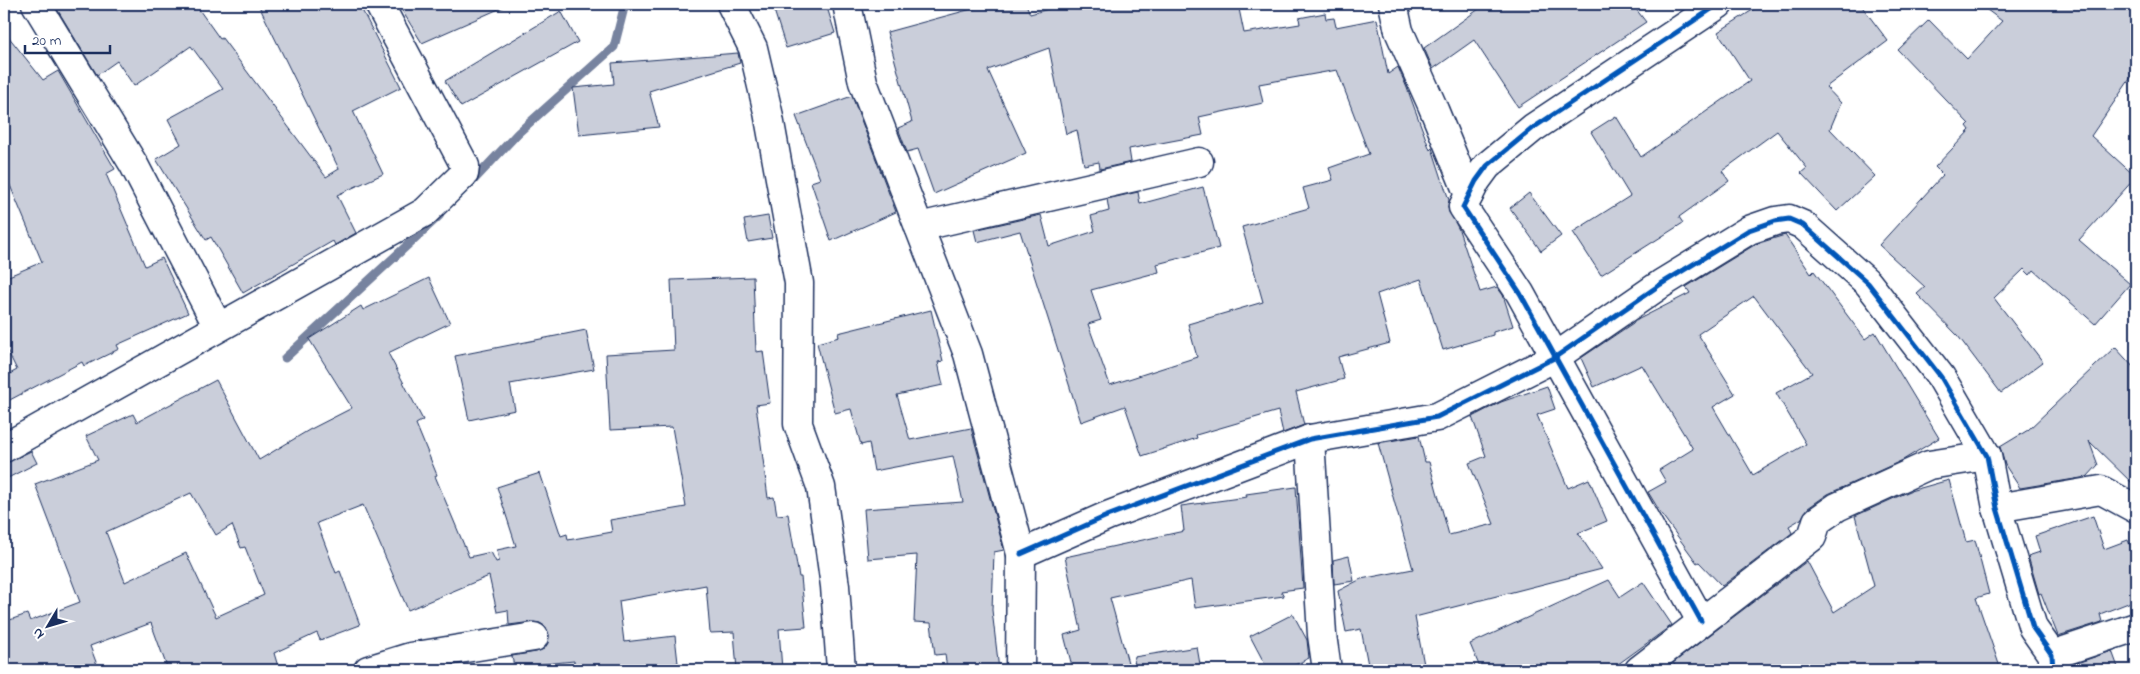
<svg xmlns="http://www.w3.org/2000/svg" width="2140" height="674" viewBox="0 0 2140 674" font-family="'Indie Flower',sans-serif">
<style>
.lines{fill:none;stroke-linecap:round;stroke-linejoin:round}
.stream{stroke:#77839f;stroke-width:9}
.building{fill:#caceda;stroke:#1b2f5e;fill-rule:evenodd}
.street-casing{stroke:#1b2f5e;stroke-width:31}
.street{stroke:#fff;stroke-width:28}
.cycleway-casing{stroke:#fff;stroke-width:8}
.cycleway{stroke:#0057b8;stroke-width:5}
</style>
<rect width="100%" height="100%" fill="#fff"/>
<filter id="ink" filterUnits="userSpaceOnUse"><feTurbulence type="fractalNoise" baseFrequency=".02" numOctaves="2"/><feDisplacementMap in="SourceGraphic" scale="10" xChannelSelector="R" yChannelSelector="G"/><feConvolveMatrix kernelMatrix="1 2 1 2 8 2 1 2 1" color-interpolation-filters="sRGB"/></filter>
<g filter="url(#ink)">
<g class="lines">
<g class="stream">
<polyline points="471,183 518,133 614,47 625,4"/>
<polyline points="285,358 439,216"/>
</g>
</g>
<g class="building">
<polygon points="54,4 195,4 220,39 222,38 326,177 339,169 258,4 359,4 401,87 353,111 383,174 337,195 356,233 335,245 333,241 243,293 211,237 206,240 156,159 181,144 168,119 223,89 191,46 134,86 117,61 97,75"/>
<polygon points="398,4 510,4 422,43"/>
<polygon points="772,4 826,4 835,33 786,48"/>
<polygon points="990,4 1026,4 1030,14 1067,4 1238,4 1244,33 1300,24 1299,18 1325,13 1326,19 1334,18 1336,27 1377,19 1388,74 1398,67 1407,88 1430,150 1432,148 1449,200 1448,208 1459,230 1480,292 1497,287 1503,295 1513,326 1493,332 1493,335 1443,350 1421,279 1377,294 1390,343 1338,357 1344,379 1296,392 1304,425 1283,433 1278,411 1196,435 1197,438 1142,456 1125,406 1081,422 1020,231 977,242 974,230 1041,215 1049,246 1095,231 1091,216 1109,211 1107,199 1138,192 1140,204 1203,187 1219,248 1157,264 1159,272 1091,290 1101,320 1088,324 1110,385 1197,357 1188,324 1263,302 1242,227 1309,208 1303,188 1333,180 1329,168 1369,154 1337,70 1259,84 1263,103 1199,117 1203,135 1129,149 1131,162 1100,169 1099,162 1084,165 1077,130 1066,134 1049,48 988,70 1026,153 934,194 918,149 907,152 898,128 912,122 887,32"/>
<polygon points="1486,4 1632,4 1646,22 1518,107 1474,40 1433,69 1424,48"/>
<polygon points="1762,4 1860,4 1888,41 1826,87 1841,103 1830,129 1875,176 1837,211 1801,173 1807,168 1777,131 1722,171 1729,181 1679,217 1683,223 1601,275 1573,232 1630,196 1591,132 1616,116 1641,157 1750,81 1718,32"/>
<polygon points="1979,4 2136,4 2136,70 2091,136 2136,177 2079,240 2130,284 2095,324 2034,270 2030,275 2024,269 1994,298 2043,362 2001,393 1958,336 1917,294 1925,287 1879,245 1943,175 1935,167 1970,130 1967,126 1969,124 1898,50 1929,20 1967,59 2002,21"/>
<polygon points="561,11 578,42 461,107 445,81"/>
<polygon points="4,31 43,80 58,71 115,169 106,174 145,266 162,258 188,313 117,345 119,349 84,366 82,362 4,403 4,377 17,370 4,344 4,278 42,262 4,171"/>
<polygon points="738,53 740,63 649,91 659,127 579,135 573,88 614,84 612,63"/>
<polygon points="852,96 896,212 831,241 811,182 820,179 796,116"/>
<polygon points="1529,193 1561,236 1541,251 1510,208"/>
<polygon points="768,216 772,238 748,242 744,220"/>
<path d="M 1785,235 L 1811,274 L 1814,271 L 1865,339 L 1875,332 L 1939,438 L 1903,460 L 1828,494 L 1808,508 L 1801,519 L 1789,526 L 1792,533 L 1722,586 L 1699,562 L 1697,563 L 1662,515 L 1648,492 L 1666,482 L 1659,470 L 1693,449 L 1642,365 L 1594,387 L 1581,358 L 1639,319 L 1690,293 L 1686,287 L 1756,244 ZM 1754,296 L 1812,373 L 1776,393 L 1806,444 L 1753,475 L 1713,407 L 1735,394 L 1698,334 Z"/>
<path d="M 753,277 L 756,352 L 763,351 L 770,403 L 756,405 L 768,498 L 774,497 L 777,515 L 788,514 L 799,577 L 801,577 L 806,627 L 779,629 L 782,670 L 737,670 L 734,632 L 710,633 L 706,585 L 619,601 L 624,642 L 675,636 L 678,663 L 619,670 L 575,670 L 574,661 L 514,667 L 512,656 L 536,652 L 544,649 L 548,643 L 549,635 L 546,627 L 540,623 L 532,622 L 509,625 L 508,610 L 497,612 L 489,576 L 408,610 L 363,505 L 317,523 L 336,573 L 340,571 L 360,625 L 320,640 L 317,633 L 274,653 L 279,670 L 168,670 L 151,623 L 90,646 L 99,670 L 4,670 L 4,622 L 27,614 L 30,621 L 80,602 L 35,484 L 98,460 L 86,436 L 133,414 L 137,422 L 216,380 L 259,460 L 309,430 L 352,408 L 309,339 L 361,306 L 363,310 L 429,278 L 450,323 L 388,353 L 423,420 L 416,424 L 437,475 L 435,476 L 469,557 L 491,552 L 496,562 L 499,561 L 497,550 L 516,546 L 497,487 L 540,473 L 561,536 L 567,534 L 568,540 L 612,532 L 610,520 L 686,507 L 672,427 L 610,430 L 606,354 L 674,350 L 671,280 ZM 191,493 L 216,535 L 232,525 L 241,548 L 245,547 L 264,595 L 216,617 L 186,553 L 125,582 L 106,532 Z"/>
<polygon points="931,310 943,361 938,362 943,385 897,395 910,440 971,428 1004,550 994,552 992,610 999,670 947,670 945,654 935,655 931,623 914,622 917,555 868,559 864,509 963,502 953,456 874,471 869,443 861,445 851,409 835,413 817,343 839,337 838,333"/>
<polygon points="586,330 594,369 510,384 515,410 469,420 455,356"/>
<polygon points="2115,347 2136,370 2136,487 2089,441 2098,465 2087,477 2020,488 2005,465 2000,447 2028,430"/>
<polygon points="1547,386 1555,409 1537,415 1568,488 1589,479 1607,521 1578,533 1602,569 1415,617 1425,670 1369,670 1361,629 1346,632 1338,591 1361,579 1413,569 1378,443 1419,436 1425,462 1429,462 1449,535 1494,524 1469,463 1486,456 1472,417 1501,402"/>
<polygon points="31,451 37,463 4,480 4,464"/>
<polygon points="1949,480 1966,542 1975,540 1989,594 1976,598 2001,670 1679,670 1673,663 1807,561 1834,612 1874,586 1855,516 1910,491"/>
<polygon points="1296,487 1303,588 1281,591 1284,596 1195,608 1191,580 1110,598 1130,670 1073,670 1064,635 1081,630 1065,557 1184,531 1181,506 1247,497 1246,494"/>
<polygon points="2093,516 2104,549 2128,540 2136,560 2136,600 2100,614 2102,622 2058,636 2041,593 2039,594 2028,556 2040,552 2035,536"/>
<polygon points="1349,556 1354,581 1334,584 1333,560"/>
<polygon points="1609,580 1620,597 1643,582 1672,625 1610,670 1481,670 1470,644"/>
<polygon points="1293,614 1307,640 1309,658 1285,670 1268,670 1250,636"/>
<polygon points="1197,647 1201,670 1135,670 1134,657"/>
<polygon points="2112,651 2119,670 2068,670 2068,666"/>
</g>
<g class="lines">
<defs>
<g id="street">
<polyline points="36,4 134,165 218,327"/>
<polyline points="731,4 753,48 768,112 799,283 798,424 821,487 835,586 841,670"/>
<polyline points="847,4 863,82 968,354 1021,554 1020,670"/>
<polyline points="1393,4 1399,31 1432,105 1469,195"/>
<polyline points="919,227 1199,162"/>
<polyline points="1310,439 1322,635 1327,670"/>
<polyline points="4,448 425,212 464,174 465,166 379,4"/>
<polyline points="1997,508 2101,490 2136,509"/>
<polyline points="1021,554 1107,516 1310,439 1437,417 1554,358 1661,284 1749,230 1775,221 1789,219 1803,225 1868,283 1941,377 1987,456 1997,508 2033,628 2052,655 2053,670"/>
<polyline points="1701,621 1520,293 1463,207 1476,181 1487,166 1533,128 1719,4"/>
<polyline points="2052,655 2136,627"/>
<polyline points="368,670 410,657 534,637"/>
<polyline points="1639,670 1812,537 1817,521 1837,507 1929,465 1987,456"/>
</g>
</defs>
<use href="#street" class="street-casing"/>
<use href="#street" class="street"/>
<defs>
<g id="cycleway">
<polyline points="1021,554 1107,516 1310,439 1437,417 1554,358 1661,284 1749,230 1775,221 1789,219 1803,225 1868,283 1941,377 1987,456 1997,508 2033,628 2052,655 2053,670"/>
<polyline points="1701,621 1520,293 1463,207 1476,181 1487,166 1533,128 1719,4"/>
</g>
</defs>
<use href="#cycleway" class="cycleway-casing"/>
<use href="#cycleway" class="cycleway"/>
</g>
</g>
<rect width="2140" height="674" fill="none" stroke="#fff" stroke-width="20"/>
<rect x="10" y="10" width="2120" height="654" fill="none" stroke="#1b2f5e" stroke-width="2" filter="url(#ink)"/>
<g transform="translate(48 626) rotate(232)" stroke="#ffffff" stroke-width="4" paint-order="stroke">
<path d="M0-4L9 19L0 12L-9 19Z" fill="#1b2f5e"/>
<text y="-8" font-size="14" font-weight="bold" text-anchor="middle" fill="#1b2f5e">N</text>
</g>
<path d="M25 45v8h85v-8" fill="none" stroke="#1b2f5e" stroke-width="2.5"/>
<text x="32" y="45" font-size="15" fill="#1b2f5e" stroke="#ffffff" stroke-width="4" paint-order="stroke">20 m</text>
</svg>
